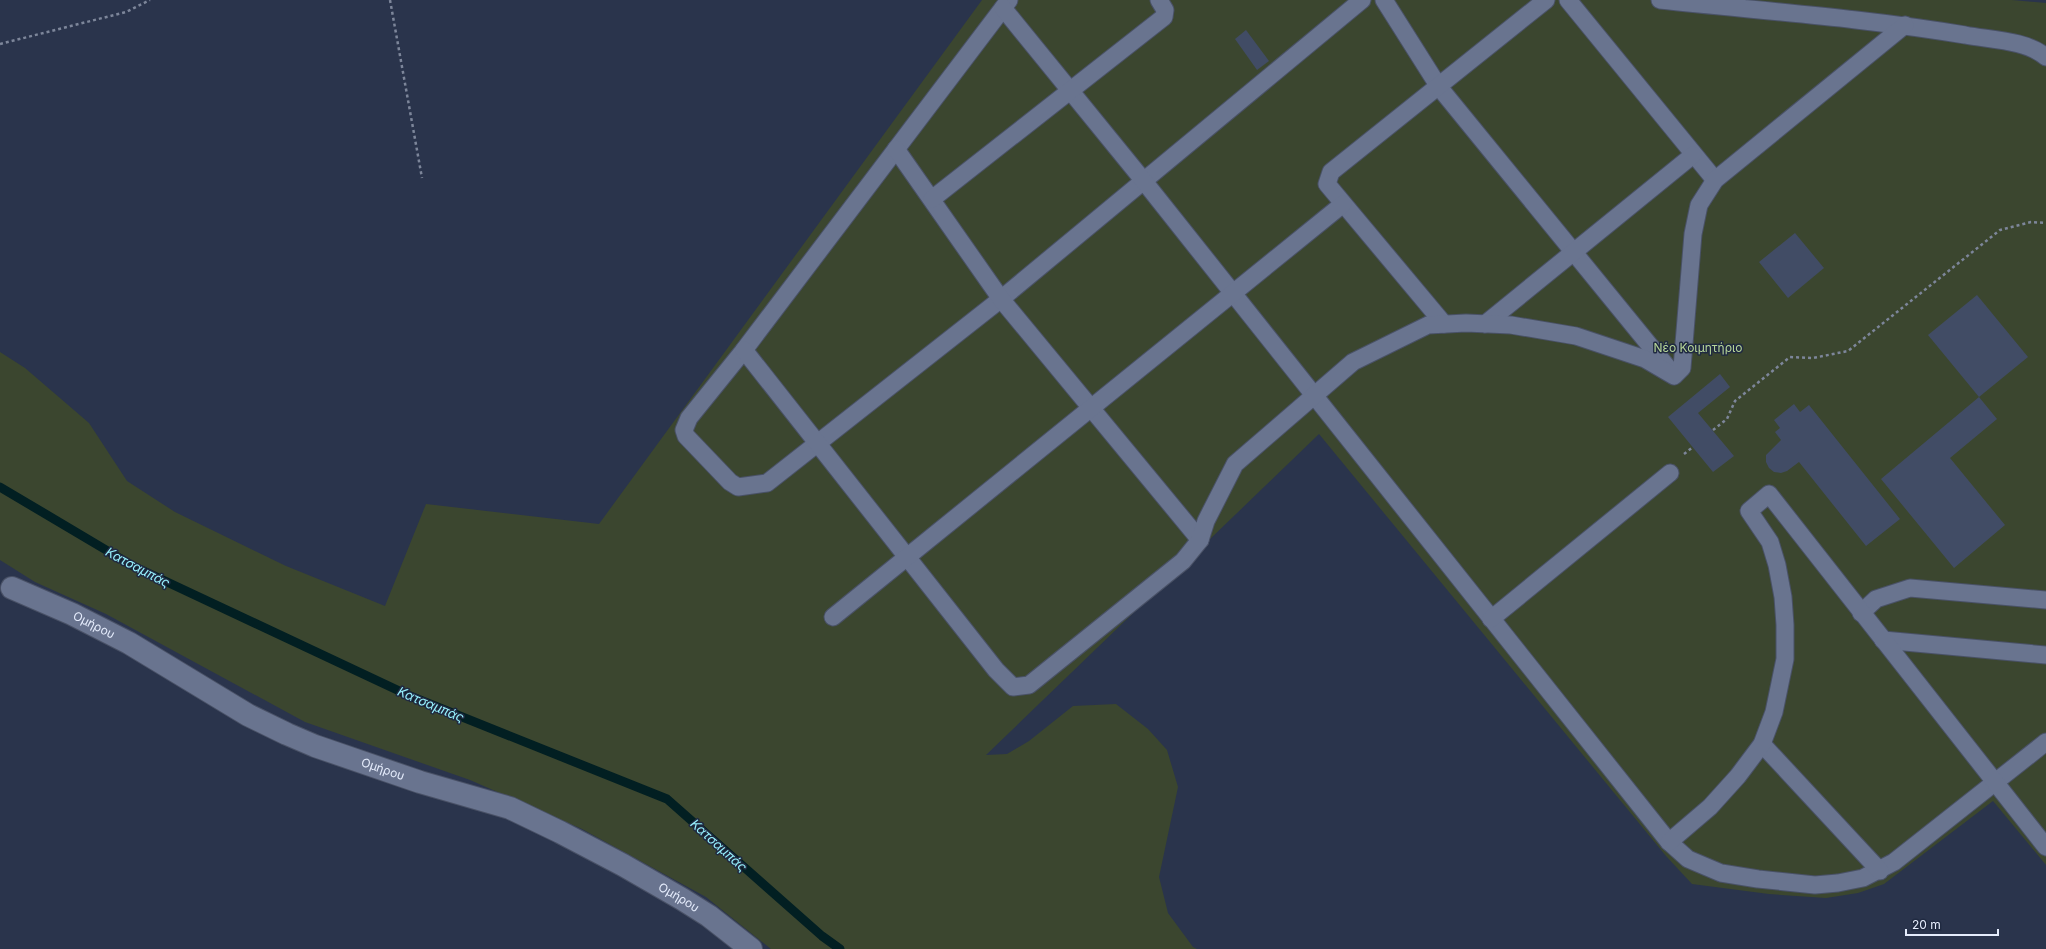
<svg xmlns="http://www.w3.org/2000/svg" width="2046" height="949" viewBox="0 0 2046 949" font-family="Inter,sans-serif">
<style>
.green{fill:#3b462f}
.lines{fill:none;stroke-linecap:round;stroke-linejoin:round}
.stream{stroke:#021f22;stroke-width:9}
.building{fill:#414c65}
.service-casing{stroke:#495166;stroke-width:19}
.minor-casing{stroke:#495166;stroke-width:24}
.path{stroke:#7d869a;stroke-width:2.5;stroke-dasharray:3 3;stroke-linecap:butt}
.service{stroke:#69748f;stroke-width:17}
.minor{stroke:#69748f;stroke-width:22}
.labels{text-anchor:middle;stroke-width:3;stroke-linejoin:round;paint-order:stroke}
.park-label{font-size:12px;fill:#b7d698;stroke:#202a41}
.street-label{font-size:12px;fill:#e5ecfc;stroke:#202a41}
.water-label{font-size:13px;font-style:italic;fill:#97f3fe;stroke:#202a41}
</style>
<rect width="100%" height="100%" fill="#2a344c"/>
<polygon class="green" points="982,0 2012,0 2046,3 2046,865 1993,801 1884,884 1858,893 1826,898 1769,894 1692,884 1666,856 1319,434 986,755 1007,754 1029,741 1073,706 1116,704 1148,729 1167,750 1178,787 1159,877 1168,913 1193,947 1197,949 771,949 706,897 582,829 470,780 305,722 106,614 35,582 0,560 0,352 25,368 89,423 127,481 175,512 286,566 385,606 426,504 599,524"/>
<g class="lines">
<polyline class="stream" points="0,487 133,566 410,696 667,799 822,936 840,949"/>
</g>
<g class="building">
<polygon points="1246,30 1269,61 1257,70 1235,39"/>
<polygon points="1795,233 1824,268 1788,298 1759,262"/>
<polygon points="1977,295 2028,357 1979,397 1928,335"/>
<polygon points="1720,374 1730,387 1698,413 1734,456 1713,472 1668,417"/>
<polygon points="1979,397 1997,419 1950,458 2005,525 1954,568 1881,479"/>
<polygon points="1794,404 1800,412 1809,405 1900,519 1866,546 1799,462 1787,471 1781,473 1774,472 1769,468 1766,462 1766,455 1781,440 1775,432 1780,428 1774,420"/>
</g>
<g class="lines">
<defs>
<g id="service">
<polyline points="1009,0 744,350 689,418 684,430 686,436 730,482 738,487 767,483 1001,299 1362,0"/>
<polyline points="1384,0 1439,87 1669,369"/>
<polyline points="1568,0 1715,180"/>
<path d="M 1660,0 C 1762,11 1864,18 1965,35 C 1991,40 2026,40 2046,57"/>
<polyline points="1003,8 1143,180 1669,842 1688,859 1721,873 1758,879 1815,885 1838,883 1863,878 1894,862 2046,742"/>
<polyline points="896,149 1001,299 1200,540"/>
<polyline points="932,199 1164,17 1165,10 1159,0"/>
<polyline points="1444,324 1327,184 1331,172 1546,0"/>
<polyline points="1485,324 1693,155"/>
<polyline points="744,350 996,670 1013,687 1029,685 1183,561 1200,540 1206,521 1235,464 1353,362 1428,325 1466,323 1511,325 1576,336 1645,359 1674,376 1682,368 1693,234 1699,205 1715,180 1905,25"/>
<polyline points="1861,613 1876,599 1910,588 2046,600"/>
<polyline points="833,617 1343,204"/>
<polyline points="1491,619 1670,473"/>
<polyline points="1883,640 2046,655"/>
<polyline points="1762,744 1880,871"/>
<polyline points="1669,842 1710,807 1738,776 1762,744 1774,712 1785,659 1785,625 1783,597 1777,565 1770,542 1749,511 1769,494 2046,847"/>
</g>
<g id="minor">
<path id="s1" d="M 12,588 L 72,614 L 129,643 L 248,715 L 287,734 L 315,746 L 420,782 L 510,808 L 560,832 L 623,865 L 682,899 L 709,916 L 751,949"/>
</g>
</defs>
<use href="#service" class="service-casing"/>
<use href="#minor" class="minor-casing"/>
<g class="path">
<polyline points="390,0 422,178"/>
<polyline points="0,44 126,12 150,0"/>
<polyline points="1713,430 1727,419 1735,401 1790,357 1813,358 1848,351 2000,230 2031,222 2046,223"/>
<polyline points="1684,454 1693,447"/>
</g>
<use href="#service" class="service"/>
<use href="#minor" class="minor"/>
</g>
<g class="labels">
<g class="park-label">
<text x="1698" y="352">Νέο Κοιμητήριο</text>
</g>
<g class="street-label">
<text dy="4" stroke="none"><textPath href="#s1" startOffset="90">Ομήρου</textPath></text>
<text dy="4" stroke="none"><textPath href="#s1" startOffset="414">Ομήρου</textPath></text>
<text dy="4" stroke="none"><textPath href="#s1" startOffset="738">Ομήρου</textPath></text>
</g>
<g class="water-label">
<text transform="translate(138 567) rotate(28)" y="5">Κατσαμπάς</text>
<text transform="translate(431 704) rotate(23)" y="5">Κατσαμπάς</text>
<text transform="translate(719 845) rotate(42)" y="5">Κατσαμπάς</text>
</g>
</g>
<path d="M1906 929v6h92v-6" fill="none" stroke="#e5ecfc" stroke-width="2"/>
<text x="1912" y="929" font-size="12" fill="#e5ecfc" stroke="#202a41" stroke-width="3" paint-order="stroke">20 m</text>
</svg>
